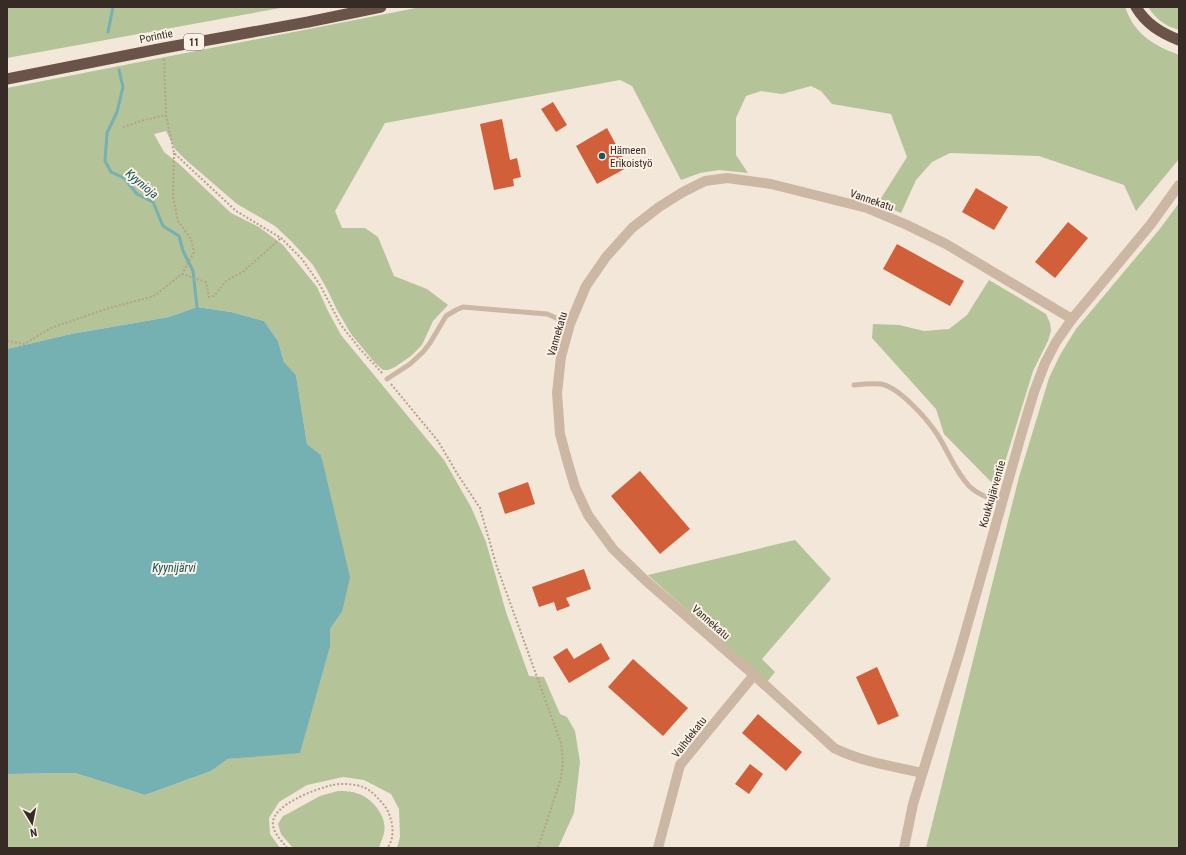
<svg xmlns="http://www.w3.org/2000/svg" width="1186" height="855" viewBox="0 0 1186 855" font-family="'Roboto Condensed',sans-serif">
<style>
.green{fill:#b4c398}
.water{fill:#75b0b3}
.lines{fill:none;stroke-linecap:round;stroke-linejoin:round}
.stream{stroke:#75b0b3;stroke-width:3}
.building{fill:#d05f3a}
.path{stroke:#b8a08e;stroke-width:2;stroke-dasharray:2 2;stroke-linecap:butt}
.service{stroke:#ccb6a4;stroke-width:5}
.minor{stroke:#ccb6a4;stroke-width:10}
.tertiary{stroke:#ccb6a4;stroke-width:10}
.trunk{stroke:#6a5449;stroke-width:11}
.poi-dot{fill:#18575c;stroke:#fbf1e5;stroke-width:1.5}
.labels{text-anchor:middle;stroke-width:4;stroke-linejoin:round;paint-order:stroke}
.shield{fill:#fbf1e5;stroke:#72665f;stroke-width:1}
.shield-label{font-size:10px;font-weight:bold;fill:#372b26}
.street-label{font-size:11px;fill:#372b26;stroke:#fbf1e5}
.poi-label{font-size:11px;fill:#372b26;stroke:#fbf1e5;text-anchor:start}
.water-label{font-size:12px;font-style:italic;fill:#18575c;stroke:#fbf1e5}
</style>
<rect width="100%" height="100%" fill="#f3e7d9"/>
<g class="green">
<polygon points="7,7 286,7 7,58"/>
<path d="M 421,7 L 1125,7 C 1135,35 1153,45 1179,55 L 1179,159 L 1136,211 L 1124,185 L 1039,156 L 950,153 L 932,162 L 916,180 L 901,213 L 878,203 L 907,157 L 891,114 L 832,104 L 821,91 L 811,86 L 782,94 L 761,91 L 746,96 L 736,118 L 736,155 L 748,173 L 719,170 L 700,173 L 681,180 L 632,86 L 620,80 L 385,123 L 335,211 L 342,228 L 365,228 L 378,237 L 394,276 L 427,289 L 448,305 L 433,321 L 422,345 L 411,356 L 395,367 L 388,370 L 383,370 L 375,363 L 351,334 L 337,310 L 327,289 L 313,265 L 291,241 L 275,226 L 237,204 L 186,160 L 175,149 L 166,131 L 154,134 L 164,152 L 178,163 L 231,213 L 259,227 L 283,245 L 317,287 L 328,311 L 341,335 L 444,460 L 471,507 L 486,542 L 506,612 L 529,676 L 544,677 L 560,714 L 567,717 L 575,731 L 580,762 L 574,813 L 558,848 L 397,848 L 400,837 L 399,809 L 391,794 L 364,780 L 343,777 L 307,785 L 279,802 L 269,818 L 270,834 L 280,848 L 7,848 L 7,774 L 75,773 L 145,795 L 211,771 L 228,759 L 300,752 L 330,647 L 330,629 L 342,612 L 329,495 L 321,455 L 307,444 L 296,375 L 284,362 L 278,341 L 264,321 L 231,312 L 197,307 L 169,317 L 71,334 L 7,349 L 7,88 Z"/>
<path d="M 1148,7 L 1179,7 L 1179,30 C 1165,26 1156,19 1148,7 Z"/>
<polygon points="1179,203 1179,848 926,848 1019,477 1049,378 1060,355 1076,329 1159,230"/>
<polygon points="989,280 1046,314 1050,323 1051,331 1048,341 1033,371 997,488 944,434 936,409 872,338 873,324 899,325 924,331 949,329 967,315"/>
<polygon points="795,540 831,579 762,659 775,672 767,682 648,575"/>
<path d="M 338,791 C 345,791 352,791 359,794 C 373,799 388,818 384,833 C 383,838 380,843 379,848 L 293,848 L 281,834 L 278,824 L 283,816 L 291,812 L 320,796 Z"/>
</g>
<polygon class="water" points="197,307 231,312 264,321 278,341 284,362 296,375 307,444 321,455 350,577 342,612 330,629 330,647 300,753 228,759 211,771 145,795 75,773 7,774 7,349 71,334 169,317"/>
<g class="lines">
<g class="stream">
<polyline points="108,32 113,7"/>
<polyline points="119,70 123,87 117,112 107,133 105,161 111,172 124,178 137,194 153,202 163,226 179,236 183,251 193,271 197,307"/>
</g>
</g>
<g class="building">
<polygon points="553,102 567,125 556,132 541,109"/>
<polygon points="502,119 510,160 517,158 521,177 513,179 514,186 494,190 480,124"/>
<polygon points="607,128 628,167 597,184 576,146"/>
<polygon points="976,188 1008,207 994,230 962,212"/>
<polygon points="1068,222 1088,238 1055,278 1035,262"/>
<polygon points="897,244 964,281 950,306 883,269"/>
<polygon points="640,471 690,529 660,554 611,496"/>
<polygon points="528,482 535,504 505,514 498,493"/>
<polygon points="584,569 591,589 566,598 570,606 557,611 554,602 539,607 532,587"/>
<polygon points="601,643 610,659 569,683 553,657 567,648 574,659"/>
<polygon points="633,659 688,708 663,736 608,687"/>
<polygon points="877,667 899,716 878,725 856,677"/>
<polygon points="758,714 802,752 786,771 742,733"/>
<polygon points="750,764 763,774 749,794 735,784"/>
</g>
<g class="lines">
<g class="path">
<polyline points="164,59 166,115 174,153 236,211 281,238 302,259 320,285 341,325 360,349 383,374"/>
<polyline points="123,127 141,121 166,115"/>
<polyline points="174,153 173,196 178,221 191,239 194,252 182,274"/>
<polyline points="7,341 24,344 51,328 106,309 154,296 182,274 206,282 209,297 214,296 226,281 244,271 281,238"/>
<polyline points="391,384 438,441 458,475 480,508 496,564 561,743 563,762 561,778 538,848"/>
<path d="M 287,848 C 282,841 274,834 273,825 C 270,805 318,788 333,785 C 341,783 356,784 363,787 C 371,790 378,798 384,805 C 390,813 394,826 392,837 C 392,840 389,845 388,848"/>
</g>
<g class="service">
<polyline points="387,379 410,364 423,352 430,343 446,316 456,310 463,307 547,314 570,324"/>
<path d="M 854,385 C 863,384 872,383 881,384 C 899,387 927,419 937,434 C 948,451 955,471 969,486 C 978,495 990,499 1002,502"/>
</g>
<g class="minor">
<path d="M 922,773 C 892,766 862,762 834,748 L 754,675 L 645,580 L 613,549 L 588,515 L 575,487 L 567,460 L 560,434 L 557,393 L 561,357 L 570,324 L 586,286 L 606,257 L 632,228 L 659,207 L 683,192 L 705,181 L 727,178 L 771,184 L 867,208 L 907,225 L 946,244 L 1072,319"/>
<polyline points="658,848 680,765 754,675"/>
</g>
<polyline class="tertiary" points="904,848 913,804 960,651 1022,432 1034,392 1045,363 1056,342 1072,319 1151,224 1179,185"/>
<g class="trunk">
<path d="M 1136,7 C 1146,24 1161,33 1179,40"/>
<polyline points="7,79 164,48 308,22 381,7"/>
</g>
</g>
<circle class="poi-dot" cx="602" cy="156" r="4"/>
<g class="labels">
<rect class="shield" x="184" y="34" width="20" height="16" rx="3"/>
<g class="shield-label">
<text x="194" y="46">11</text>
</g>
<g class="street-label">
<text transform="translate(156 36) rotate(-11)" y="4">Porintie</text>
<text transform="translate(872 200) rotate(19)" y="4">Vannekatu</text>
<text transform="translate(557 334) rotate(-74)" y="4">Vannekatu</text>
<text transform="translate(992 494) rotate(-74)" y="4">Koukkujärventie</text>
<text transform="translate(711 622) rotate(41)" y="4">Vannekatu</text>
<text transform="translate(689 737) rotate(-52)" y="4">Vaihdekatu</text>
</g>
<g class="poi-label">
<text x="610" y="154">Hämeen<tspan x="610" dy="13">Erikoistyö</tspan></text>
</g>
<g class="water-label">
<text transform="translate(142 184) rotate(40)" y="4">Kyynioja</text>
<text x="174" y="572">Kyynijärvi</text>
</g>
</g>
<rect width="1186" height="855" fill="none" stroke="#372b26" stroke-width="16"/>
<g transform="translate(32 823) rotate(170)" stroke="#fbf1e5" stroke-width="3" paint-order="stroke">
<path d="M0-3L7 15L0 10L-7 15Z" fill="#372b26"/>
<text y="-6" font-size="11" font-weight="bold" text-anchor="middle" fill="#372b26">N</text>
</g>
</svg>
